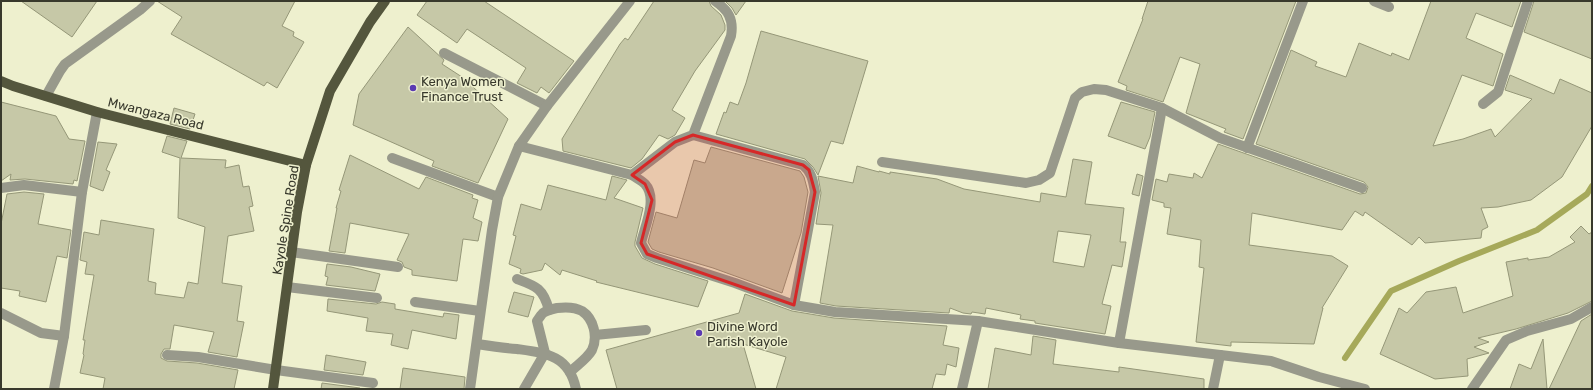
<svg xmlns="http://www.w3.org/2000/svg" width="1593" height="390" viewBox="0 0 1593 390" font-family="Rubik,sans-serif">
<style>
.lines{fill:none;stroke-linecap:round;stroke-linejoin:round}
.stream{stroke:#a6a95a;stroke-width:6}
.building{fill:#c6c8a7;stroke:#959778;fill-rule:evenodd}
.minor{stroke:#98998b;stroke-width:10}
.major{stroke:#54563d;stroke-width:10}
.marked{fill:#d62828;fill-opacity:0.2;stroke:#d62828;stroke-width:3;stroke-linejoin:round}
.poi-dot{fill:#5b3ab2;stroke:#eef0ce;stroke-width:1.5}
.labels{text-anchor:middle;stroke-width:3;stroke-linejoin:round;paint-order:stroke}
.poi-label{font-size:13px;fill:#38392c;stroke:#eef0ce;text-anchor:start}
.street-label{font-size:13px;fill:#38392c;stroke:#eef0ce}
</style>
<rect width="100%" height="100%" fill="#eef0ce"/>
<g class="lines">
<polyline class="stream" points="1345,358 1391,291 1459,261 1537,230 1587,194 1592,186"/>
</g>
<g class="building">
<polygon points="21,1 97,1 72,37"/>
<polygon points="157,1 295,1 282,26 294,32 293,36 304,42 277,88 267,82 264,86 171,34 182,17"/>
<polygon points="427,1 484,1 574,61 549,93 541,87 537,93 517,83 526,68 467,29 457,43 417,15"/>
<polygon points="654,1 709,1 711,6 721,15 725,25 725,30 695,71 672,110 685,118 675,135 668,139 659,135 642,159 631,168 563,151 562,139 620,44 625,38 628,40"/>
<polygon points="725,1 746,1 736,15 732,8"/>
<polygon points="1148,1 1296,1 1243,139 1224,132 1226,129 1186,113 1200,64 1180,57 1163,102 1126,90 1127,86 1118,82 1143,19 1142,19"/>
<polygon points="1431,1 1521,1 1512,27 1476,13 1466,38 1503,54 1493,86 1462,75 1433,146 1463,139 1491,129 1495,137 1532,99 1505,90 1510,75 1554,94 1560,79 1592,93 1592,126 1562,177 1531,200 1498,207 1481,208 1488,227 1482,230 1481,238 1425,243 1419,237 1412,245 1365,212 1363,216 1355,211 1342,230 1252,213 1249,245 1332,256 1348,266 1322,308 1323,308 1314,344 1231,342 1231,346 1196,342 1204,268 1199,267 1201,240 1167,234 1171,208 1164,207 1164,203 1152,200 1156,179 1167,182 1169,174 1193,178 1194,173 1202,178 1218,144 1360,194 1366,193 1368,187 1364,182 1256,144 1291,50 1317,62 1315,66 1346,77 1359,43 1391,56 1392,53 1409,60"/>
<polygon points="1534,1 1592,1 1592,59 1524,32"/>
<polygon points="408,27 444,60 442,64 462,77 508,119 478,183 432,166 434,161 353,125 359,94"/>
<polygon points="761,31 868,61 843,144 831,141 818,175 813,167 805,159 716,134 724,112 726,113 730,102 738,105 746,83"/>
<polygon points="1,102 56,116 69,139 85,141 77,181 74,180 73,184 25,179 10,180 11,174 1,181"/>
<polygon points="1121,102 1155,112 1150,137 1145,149 1108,136"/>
<polygon points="174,108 195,114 190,129 170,124"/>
<polygon points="167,136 187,141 181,158 226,160 225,168 239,165 243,187 249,186 253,206 249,207 254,231 228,236 222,283 242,286 237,321 244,322 237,357 208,352 214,332 174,325 170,349 164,349 161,354 161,358 167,361 197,363 238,370 234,389 103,389 105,378 80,373 84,355 83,354 85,340 83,340 94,275 85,274 87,262 80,260 84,232 99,235 101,220 154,229 148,281 156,283 155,294 184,298 188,282 198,284 205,227 178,218 180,158 162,152"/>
<polygon points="98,142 117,144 106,170 110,172 103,191 90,186"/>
<polygon points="711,147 800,171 804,177 808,192 801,233 782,293 713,268 659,252 652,249 648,242 656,212 677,218 694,160 705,163"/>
<polygon points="350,155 419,189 426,177 473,195 472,198 478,200 473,218 482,222 478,241 463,239 457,281 412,275 412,270 404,267 402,262 397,260 409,234 350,223 345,253 329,251 337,208 336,208 341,191 339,190"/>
<path d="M 1073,159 L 1092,162 L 1085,204 L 1124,208 L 1120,242 L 1126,242 L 1122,267 L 1112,265 L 1102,304 L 1111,306 L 1105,334 L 1035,323 L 1035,321 L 1020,319 L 1021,315 L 986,308 L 985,314 L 972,312 L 971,314 L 963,313 L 950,308 L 949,313 L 836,306 L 820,303 L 833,225 L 816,224 L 821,193 L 818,176 L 853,183 L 857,166 L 879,172 L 879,171 L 890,174 L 890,172 L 937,179 L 964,189 L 1040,202 L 1041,193 L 1066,197 ZM 1058,231 L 1091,235 L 1084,267 L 1053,262 Z"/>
<polygon points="1137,174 1143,176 1139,196 1132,194"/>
<polygon points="612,176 627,180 614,198 643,208 635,242 635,246 642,258 655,264 708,281 698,307 596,282 597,281 562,270 560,275 545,263 542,270 523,274 520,273 521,269 509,264 516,236 513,235 521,204 541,210 548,185 606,200"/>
<polygon points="24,192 44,194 38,224 71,230 67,258 57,256 46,302 19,296 20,291 1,288 1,224 7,194"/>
<polygon points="1581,226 1589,234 1592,232 1592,301 1568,313 1516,329 1478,338 1489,342 1474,347 1489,353 1467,359 1468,376 1435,379 1380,354 1399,308 1407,313 1426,292 1456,287 1463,313 1513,296 1506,262 1528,258 1528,260 1549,257 1575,242 1570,237"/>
<polygon points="327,264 351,267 380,274 375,291 326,285 328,277 325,276"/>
<polygon points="514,292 534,297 528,317 508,312"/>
<polygon points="745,294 792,311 834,318 947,326 943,345 959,348 956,367 947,364 945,375 936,374 932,389 776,389 786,357 743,344 756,389 617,389 606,350 739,313"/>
<polygon points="328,299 376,304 382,302 395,304 395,309 443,317 444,313 459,315 456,339 412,330 408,349 391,345 393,334 366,331 368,318 327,311"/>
<polygon points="1592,314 1592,389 1549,389 1581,321"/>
<polygon points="1033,336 1056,340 1053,364 1119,372 1119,367 1204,379 1204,389 988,389 995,348 1031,355"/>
<polygon points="1543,339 1547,389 1510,389 1519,364 1531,369"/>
<polygon points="326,355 366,362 363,375 324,370"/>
<polygon points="403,368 465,377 464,389 400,389"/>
<polygon points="322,383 360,388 360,389 321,389"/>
</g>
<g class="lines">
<g class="minor">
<polyline points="1374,1 1389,7"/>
<polyline points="444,53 547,106"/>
<polyline points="46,96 60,71 65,64 140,10 150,1"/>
<polyline points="1483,104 1498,92 1506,67 1528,1"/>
<path d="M 693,135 L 803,165 C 812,172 813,181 815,192 L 794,305"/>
<path d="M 519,146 L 632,175 C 636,178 642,181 645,184 C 658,198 645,226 641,243 L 647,254 L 657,258 L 735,283 L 794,305 L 835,312 L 978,321 L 1119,343 L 1271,361 L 1319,377 L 1365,389"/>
<polyline points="1247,148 1303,1"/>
<polyline points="392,158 498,197"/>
<polyline points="882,162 1026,183 1039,180 1050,173 1075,98 1082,92 1094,89 1106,90 1162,108 1220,138 1362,188"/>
<path d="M 632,175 L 675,142 L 693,135 L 731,36 C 734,19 728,10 715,1"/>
<polyline points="1,188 24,185 82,192"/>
<polyline points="291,252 398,267"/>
<path d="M 517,279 C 536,286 543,288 549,310"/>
<polyline points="287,287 377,298"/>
<polyline points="415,302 480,311"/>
<polyline points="1,313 41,333 64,336"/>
<polyline points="595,335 646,330"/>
<polyline points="1119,343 1162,108"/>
<path d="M 477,344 C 490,346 504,348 517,349 C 546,353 569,355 576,389"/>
<polyline points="167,355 198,357 276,370 373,383"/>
<polyline points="54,389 64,336 82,192 97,112"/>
<polyline points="470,389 492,230 498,197 519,146 547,106 630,1"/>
<path d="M 524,389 L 545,353 L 537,321 C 539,318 541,315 543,313 C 547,310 552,309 557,308 C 565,307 575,307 582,311 C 594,319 598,337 592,350 C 587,359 577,365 570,372"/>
<polyline points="962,389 978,321"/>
<polyline points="1213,389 1220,355"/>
<polyline points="1472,389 1506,340 1527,331 1571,319 1592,307"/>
</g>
<g class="major">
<polyline points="1,81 13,86 97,112 306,165"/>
<polyline points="273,389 297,212 306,165 330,91 370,22 385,1"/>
</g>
</g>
<path class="marked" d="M 693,135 L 803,165 L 809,170 L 815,192 L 794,305 L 647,254 L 641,243 L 652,200 L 645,184 L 632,175 L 675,142 Z"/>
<g class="poi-dot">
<circle cx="413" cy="88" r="4"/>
<circle cx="699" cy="333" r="4"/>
</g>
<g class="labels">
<g class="poi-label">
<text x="421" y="86">Kenya Women<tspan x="421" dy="15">Finance Trust</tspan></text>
<text x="707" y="331">Divine Word<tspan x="707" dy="15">Parish Kayole</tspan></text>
</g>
<g class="street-label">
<text transform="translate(156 113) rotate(14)" y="5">Mwangaza Road</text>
<text transform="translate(285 220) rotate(-81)" y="5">Kayole Spine Road</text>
</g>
</g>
<rect width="1593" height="390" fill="none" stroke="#38392c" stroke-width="4"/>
</svg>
